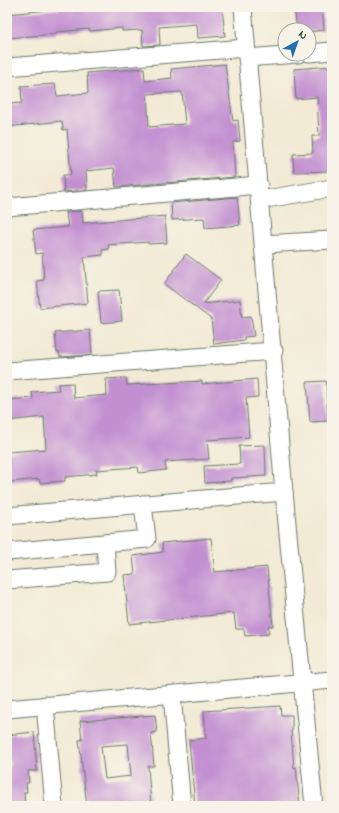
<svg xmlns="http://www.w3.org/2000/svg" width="339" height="813" viewBox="0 0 339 813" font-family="'Indie Flower',sans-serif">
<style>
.building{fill:#c28fd1;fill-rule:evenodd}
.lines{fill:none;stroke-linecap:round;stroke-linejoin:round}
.minor-casing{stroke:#697a6c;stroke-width:19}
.minor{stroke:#fff;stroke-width:17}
</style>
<rect width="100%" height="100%" fill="#f7f3e8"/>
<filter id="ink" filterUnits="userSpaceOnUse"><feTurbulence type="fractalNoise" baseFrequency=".025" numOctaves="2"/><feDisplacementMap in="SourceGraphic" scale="8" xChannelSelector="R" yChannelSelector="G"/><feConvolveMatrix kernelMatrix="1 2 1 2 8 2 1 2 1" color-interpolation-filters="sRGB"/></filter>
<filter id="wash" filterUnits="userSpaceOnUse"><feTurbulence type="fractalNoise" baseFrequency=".012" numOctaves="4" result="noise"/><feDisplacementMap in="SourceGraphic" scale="16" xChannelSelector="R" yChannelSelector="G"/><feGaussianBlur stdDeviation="0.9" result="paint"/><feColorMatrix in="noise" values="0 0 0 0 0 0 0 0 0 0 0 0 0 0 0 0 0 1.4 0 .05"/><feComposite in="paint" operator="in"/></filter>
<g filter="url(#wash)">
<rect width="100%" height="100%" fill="#f2ead4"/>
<g id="blocks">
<g class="building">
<polygon points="59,7 222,7 225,36 198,38 197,24 159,27 160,45 143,46 142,30 122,31 122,28 90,31 89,29 56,32 56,34 7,38 7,14 59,9"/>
<polygon points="294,7 322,7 324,30 309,32 309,30 297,30"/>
<path d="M 225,64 L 233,121 L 238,120 L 240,141 L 233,142 L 235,177 L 116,187 L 114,168 L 86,171 L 87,190 L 64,192 L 63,175 L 71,175 L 67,129 L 63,130 L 62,121 L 7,127 L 7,104 L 22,103 L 21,86 L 55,84 L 57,96 L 88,93 L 87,73 L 144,68 L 145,81 L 172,78 L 171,69 ZM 182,92 L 185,124 L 149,127 L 147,94 Z"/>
<polygon points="332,66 332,171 294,172 293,154 313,153 312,136 319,136 317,97 296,99 294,69"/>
<polygon points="237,197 240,225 205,228 204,218 172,220 171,203"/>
<polygon points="82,211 83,223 165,216 167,243 148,244 148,242 108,245 109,249 102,250 103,255 84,257 88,303 40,308 37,281 44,280 42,253 36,254 33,230 68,227 66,212"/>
<polygon points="186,254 221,280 203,304 240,300 242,317 251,316 254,336 244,337 244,340 214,344 211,319 164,284"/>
<polygon points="119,290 122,321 101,323 98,291"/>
<polygon points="90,330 92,355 60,357 59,352 57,352 55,333"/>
<polygon points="126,378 127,385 202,381 202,384 257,379 258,397 246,398 249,437 207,440 209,459 165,462 166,470 139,473 138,467 96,470 97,474 65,477 65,481 40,483 39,479 11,482 8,452 46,449 44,417 7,421 7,400 33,398 32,392 59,390 58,384 73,383 74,398 107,395 106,379"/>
<polygon points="326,381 328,421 310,422 307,382"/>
<polygon points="265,445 266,476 231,478 231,481 205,483 204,466 240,464 239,446"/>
<polygon points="211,538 215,572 267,567 273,626 268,626 269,634 245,636 244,629 236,629 234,613 129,624 124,575 135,574 133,556 163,552 162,543"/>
<polygon points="280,706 281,715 292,715 292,731 291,731 294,768 296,767 300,806 195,806 189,740 206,738 204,711"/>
<path d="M 155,715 L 157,732 L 151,733 L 154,766 L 148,766 L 151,806 L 87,806 L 79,740 L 82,740 L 80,721 ZM 128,744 L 131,776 L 105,779 L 101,746 Z"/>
<polygon points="34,732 37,771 28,771 29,783 26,783 27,792 24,792 25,806 7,806 7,769 10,769 7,735"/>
</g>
</g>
</g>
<g filter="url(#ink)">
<use href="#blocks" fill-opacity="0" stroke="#697a6c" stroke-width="1"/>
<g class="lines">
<defs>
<g id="minor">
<polyline points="243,7 284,492 314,806"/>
<polyline points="309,53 332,51"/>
<polyline points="247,58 298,54"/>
<polyline points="7,67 246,48"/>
<polyline points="260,200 332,188"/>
<polyline points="7,207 259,185"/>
<polyline points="264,244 332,240"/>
<polyline points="7,371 274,351"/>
<polyline points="7,516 284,492"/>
<polyline points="7,552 147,539 143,504"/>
<polyline points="7,580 107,572 105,543"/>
<polyline points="172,695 182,806"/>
<polyline points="45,705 54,806"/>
<polyline points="7,709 332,680"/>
</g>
</defs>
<use href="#minor" class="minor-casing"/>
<use href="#minor" class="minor"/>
</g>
</g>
<rect width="339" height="813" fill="none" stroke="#f7f3e8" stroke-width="24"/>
<g transform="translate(297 42) rotate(40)"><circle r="19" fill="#f7f3e8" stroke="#a1aaa0"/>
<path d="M0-3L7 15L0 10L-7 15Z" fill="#1f6fb2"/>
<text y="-6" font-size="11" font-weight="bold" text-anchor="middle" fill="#1f3d34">N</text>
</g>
</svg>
